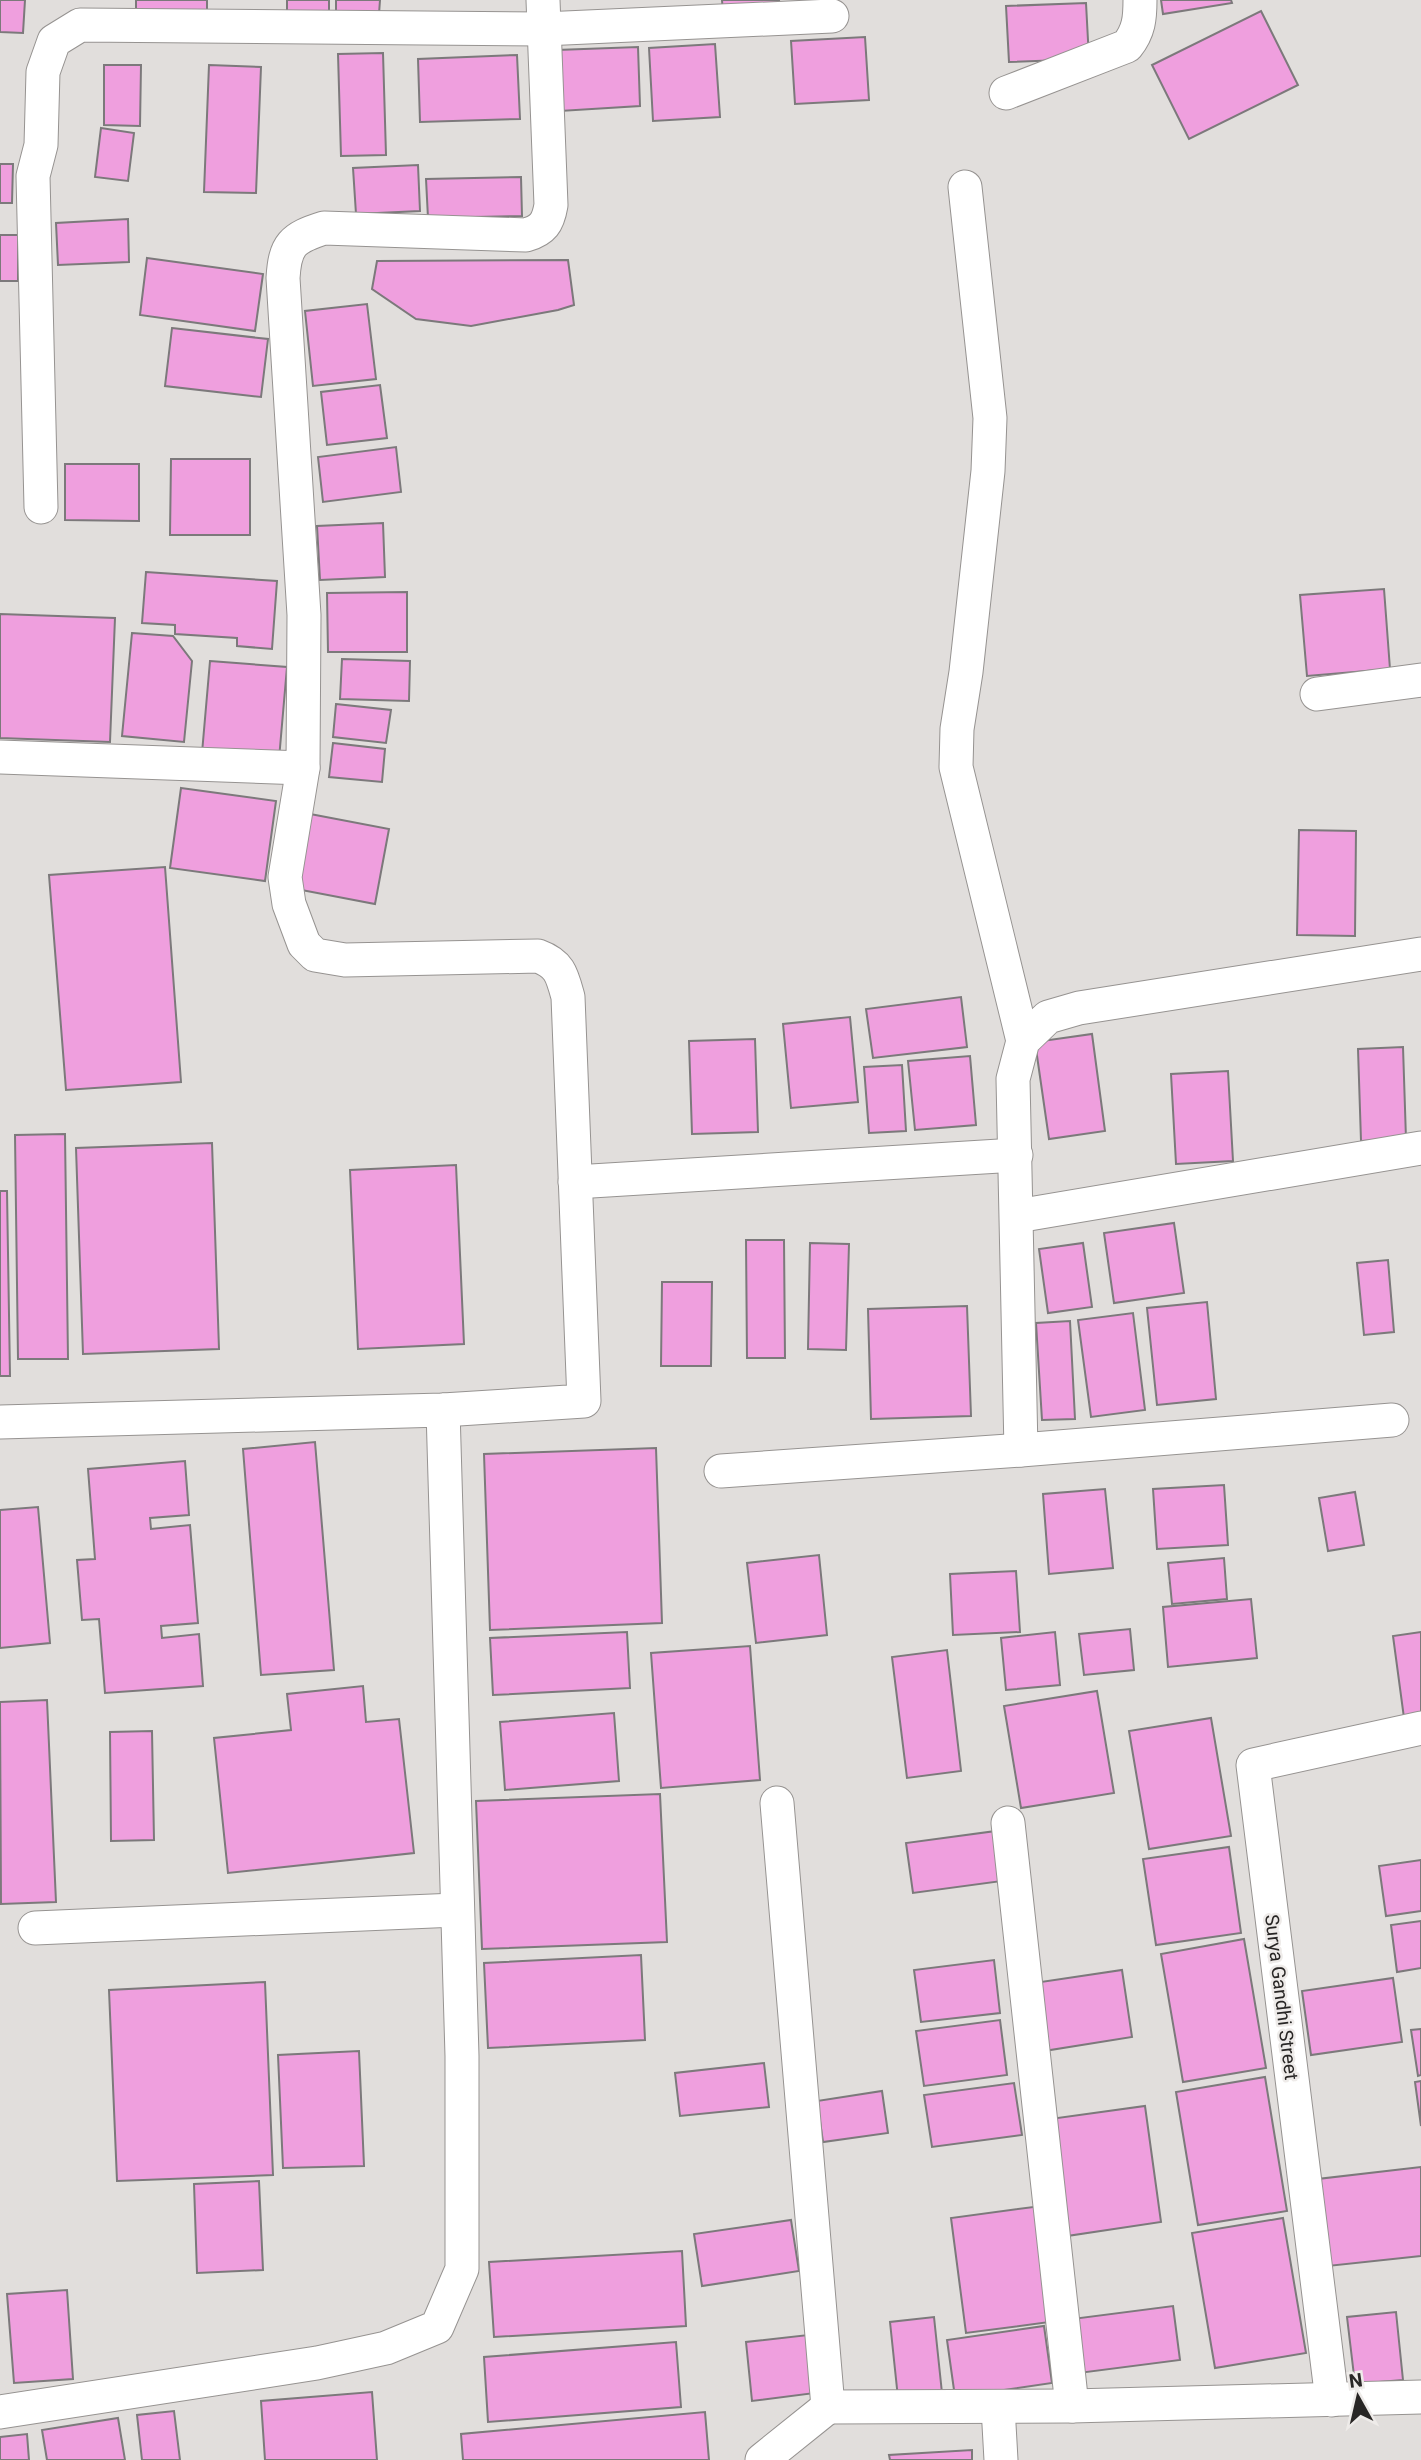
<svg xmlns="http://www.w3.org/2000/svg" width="1421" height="2460" viewBox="0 0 1421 2460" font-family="Roboto,sans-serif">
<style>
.building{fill:#ef9fde;stroke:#7c797b;stroke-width:2}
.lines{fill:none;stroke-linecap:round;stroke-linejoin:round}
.street-casing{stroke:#969391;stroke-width:35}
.street{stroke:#fff;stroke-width:33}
.labels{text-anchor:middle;stroke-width:5;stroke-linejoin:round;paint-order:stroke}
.street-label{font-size:19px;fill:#282625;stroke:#eeebe9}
</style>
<rect width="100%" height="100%" fill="#e1dedc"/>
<g class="building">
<polygon points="0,0 25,0 23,33 0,32"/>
<polygon points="136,0 207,0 207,20 136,18"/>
<rect x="287" y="0" width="42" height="14"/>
<polygon points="336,0 380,0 379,14 336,11"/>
<polygon points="722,0 779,0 780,9 723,13"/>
<polygon points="1161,0 1231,0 1232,3 1163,14"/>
<polygon points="1086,3 1089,59 1009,62 1006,6"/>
<polygon points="1261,11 1298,85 1189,139 1152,65"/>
<polygon points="865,37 869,100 795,104 791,41"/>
<polygon points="715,44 720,117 653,121 649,48"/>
<polygon points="638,47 640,106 560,111 557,50"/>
<polygon points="383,53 386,155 341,156 338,54"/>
<polygon points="517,55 520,119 420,122 418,59"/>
<polygon points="104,65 141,65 140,126 104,125"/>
<polygon points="209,65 261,67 256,193 204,192"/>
<polygon points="101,128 134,133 128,181 95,177"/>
<polygon points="0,164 13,164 12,203 0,203"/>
<polygon points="418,165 420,211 356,214 353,168"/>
<polygon points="521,177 522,216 428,218 426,179"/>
<polygon points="128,219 129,262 58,265 56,223"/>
<rect x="0" y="235" width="18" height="46"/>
<polygon points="147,258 263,274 255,331 140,315"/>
<polygon points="568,260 574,305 558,310 471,326 416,319 372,289 377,261"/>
<polygon points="367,304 376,379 313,386 305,311"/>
<polygon points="172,328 268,339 261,397 165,386"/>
<polygon points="380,385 387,438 327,445 321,392"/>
<polygon points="396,447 401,492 323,502 318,457"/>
<polygon points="171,459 250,459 250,535 170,535"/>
<polygon points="65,464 139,464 139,521 65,520"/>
<polygon points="383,523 385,577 320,580 317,526"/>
<polygon points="146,572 277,581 272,649 237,646 237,638 175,634 175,625 142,623"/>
<polygon points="1384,589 1390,669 1307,676 1300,595"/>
<polygon points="407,592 407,652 328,652 327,593"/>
<polygon points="0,614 115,618 110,742 0,738"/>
<polygon points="132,633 173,636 192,661 184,742 122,736"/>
<polygon points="342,659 410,661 409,701 340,699"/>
<polygon points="210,661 287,667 279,759 202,753"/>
<polygon points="336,704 391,710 386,743 333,737"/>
<polygon points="333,743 385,749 382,782 329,777"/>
<polygon points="181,788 276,801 265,881 170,868"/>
<polygon points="305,813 389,829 375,904 291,888"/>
<polygon points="1299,830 1356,831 1355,936 1297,935"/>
<polygon points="165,867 181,1082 66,1090 49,875"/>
<polygon points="961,997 967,1047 873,1058 866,1009"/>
<polygon points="850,1017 858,1102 791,1108 783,1024"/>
<polygon points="1092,1034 1105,1131 1049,1139 1035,1042"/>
<polygon points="755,1039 758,1132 692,1134 689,1041"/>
<polygon points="1403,1047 1406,1139 1361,1141 1358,1049"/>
<polygon points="970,1056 976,1125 915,1130 908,1061"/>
<polygon points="902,1065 906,1131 869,1133 864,1067"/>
<polygon points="1228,1071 1233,1161 1176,1164 1171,1074"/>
<polygon points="65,1134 68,1359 18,1359 15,1135"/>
<polygon points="212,1143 219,1349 83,1354 76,1148"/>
<polygon points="456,1165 464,1344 358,1349 350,1170"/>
<polygon points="0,1191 7,1191 10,1376 0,1376"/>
<polygon points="1174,1223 1184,1293 1114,1303 1104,1233"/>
<polygon points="746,1240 784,1240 785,1358 747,1358"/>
<polygon points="810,1243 849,1244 846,1350 808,1349"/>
<polygon points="1083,1243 1092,1307 1048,1313 1039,1249"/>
<polygon points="1388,1260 1394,1332 1364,1335 1357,1263"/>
<polygon points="662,1282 712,1282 711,1366 661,1366"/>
<polygon points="1207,1302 1216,1399 1157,1405 1147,1308"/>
<polygon points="967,1306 971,1416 871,1419 868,1309"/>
<polygon points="1133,1313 1145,1410 1091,1417 1078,1320"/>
<polygon points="1070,1321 1075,1419 1042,1420 1036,1323"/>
<polygon points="315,1442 334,1670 261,1675 243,1449"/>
<polygon points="656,1448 662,1623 490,1630 484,1454"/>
<polygon points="185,1461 189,1515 150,1518 151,1529 190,1525 198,1623 161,1626 162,1638 199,1634 203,1686 105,1693 99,1619 82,1620 77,1560 95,1559 88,1469"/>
<polygon points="1224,1485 1228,1545 1157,1549 1153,1489"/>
<polygon points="1105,1489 1113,1568 1049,1574 1043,1494"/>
<polygon points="1355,1492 1364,1545 1328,1551 1319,1498"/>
<polygon points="38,1507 50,1643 0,1648 0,1510"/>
<polygon points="819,1555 827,1635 756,1643 747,1563"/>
<polygon points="1224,1558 1227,1599 1172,1604 1168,1563"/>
<polygon points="1016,1571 1020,1632 953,1635 950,1574"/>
<polygon points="1251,1599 1257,1658 1168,1667 1163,1607"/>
<polygon points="1130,1629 1134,1670 1084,1675 1079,1634"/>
<polygon points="627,1632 630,1688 493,1695 490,1638"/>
<polygon points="1055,1632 1060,1685 1006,1690 1001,1638"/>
<polygon points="1421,1632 1421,1716 1404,1718 1393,1636"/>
<polygon points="750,1646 760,1780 661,1788 651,1653"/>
<polygon points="947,1650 961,1771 907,1778 892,1657"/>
<polygon points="363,1686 366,1722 399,1719 414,1853 228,1873 214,1738 291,1730 287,1694"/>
<polygon points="1097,1691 1114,1793 1021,1808 1004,1706"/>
<polygon points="47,1700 56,1902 1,1904 0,1702"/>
<polygon points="614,1713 619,1781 505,1790 500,1722"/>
<polygon points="1211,1718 1231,1836 1149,1849 1129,1731"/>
<polygon points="152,1731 154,1840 111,1841 110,1732"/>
<polygon points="660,1794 667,1942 482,1949 476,1801"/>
<polygon points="996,1831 1002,1881 913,1893 906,1843"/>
<polygon points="1229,1847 1241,1933 1156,1945 1143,1859"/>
<polygon points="1421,1860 1421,1911 1386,1916 1379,1866"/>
<polygon points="1421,1921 1421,1968 1397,1972 1391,1925"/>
<polygon points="1244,1939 1266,2068 1183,2082 1161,1954"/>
<polygon points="641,1955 645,2040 488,2048 484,1963"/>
<polygon points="994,1960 1000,2013 921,2022 914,1970"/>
<polygon points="1122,1970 1132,2037 1044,2051 1034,1983"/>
<polygon points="1393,1978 1402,2042 1311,2055 1302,1991"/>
<polygon points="265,1982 273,2175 117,2181 109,1990"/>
<polygon points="1000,2020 1007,2075 924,2086 916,2031"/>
<polygon points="1421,2029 1421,2075 1418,2076 1411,2030"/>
<polygon points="359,2051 364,2166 283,2168 278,2055"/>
<polygon points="764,2063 769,2107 680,2116 675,2073"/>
<polygon points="1265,2077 1287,2211 1198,2225 1176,2092"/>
<polygon points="1421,2081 1421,2126 1415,2082"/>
<polygon points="1014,2083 1022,2135 932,2147 924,2095"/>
<polygon points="882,2091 888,2133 823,2142 817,2101"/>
<polygon points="1145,2106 1161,2222 1067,2236 1050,2119"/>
<polygon points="1421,2167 1421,2256 1328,2266 1318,2179"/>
<polygon points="259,2181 263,2270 197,2273 194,2184"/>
<polygon points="1041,2206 1057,2321 966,2333 951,2218"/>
<polygon points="1283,2218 1306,2353 1215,2368 1192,2233"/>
<polygon points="791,2220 799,2271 702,2286 694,2234"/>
<polygon points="682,2251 686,2326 494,2337 489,2262"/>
<polygon points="67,2290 73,2379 14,2383 7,2294"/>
<polygon points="1173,2306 1180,2360 1079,2373 1072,2319"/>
<polygon points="1396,2312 1403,2380 1355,2384 1347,2317"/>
<polygon points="934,2317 942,2393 898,2398 890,2322"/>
<polygon points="1044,2326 1052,2383 955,2397 947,2340"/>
<polygon points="808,2335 815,2393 752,2401 746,2342"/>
<polygon points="676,2342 681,2407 488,2422 484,2357"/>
<polygon points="372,2392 377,2460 265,2460 261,2401"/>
<polygon points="174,2411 180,2460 142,2460 137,2415"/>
<polygon points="705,2412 709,2460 463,2460 461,2434"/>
<polygon points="118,2418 125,2460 47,2460 42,2430"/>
<polygon points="27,2434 29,2460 0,2460 0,2437"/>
<polygon points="972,2450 972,2460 890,2460 889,2455"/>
</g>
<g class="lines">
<defs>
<g id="street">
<path d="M 1006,93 L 1127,46 C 1139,31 1140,18 1140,0"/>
<polyline points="965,187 990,418 988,471 966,672 957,729 956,767 1023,1041"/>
<polyline points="41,507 33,176 41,145 43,72 54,41 80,25 543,29 832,16"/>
<polyline points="1317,694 1421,680"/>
<path d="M 0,757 L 303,768 L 304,615 L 283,278 C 285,245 292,238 324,228 L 526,235 C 543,230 548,223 551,205 L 543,0"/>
<polyline points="575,1182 1016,1155"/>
<polyline points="1017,1216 1421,1148"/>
<path d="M 0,1422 L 443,1410 L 584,1401 L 568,997 C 562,975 560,964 538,956 L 345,960 L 315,955 L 304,944 L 289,904 L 285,877 L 303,768"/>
<polyline points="1021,1450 1013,1079 1023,1041 1048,1017 1079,1008 1421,954"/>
<polyline points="721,1471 1021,1450 1392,1420"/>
<polyline points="777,1803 828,2407 1072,2406 1421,2397"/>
<polyline points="1008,1823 1072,2406"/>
<polyline points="35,1928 456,1910"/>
<polyline points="1332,2400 1253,1765 1421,1728"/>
<polyline points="998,2407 1001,2460"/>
<polyline points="0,2412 317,2363 386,2348 437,2327 462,2269 462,2056 443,1410"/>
<polyline points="762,2460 828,2407"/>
</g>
</defs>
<use href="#street" class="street-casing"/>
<use href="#street" class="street"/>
</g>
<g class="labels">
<g class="street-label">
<text transform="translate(1282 1997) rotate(83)" y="7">Surya Gandhi Street</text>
</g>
</g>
<g transform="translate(1358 2397) rotate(352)" stroke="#eeebe9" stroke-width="5" paint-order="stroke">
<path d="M0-5L12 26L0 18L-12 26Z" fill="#282625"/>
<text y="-10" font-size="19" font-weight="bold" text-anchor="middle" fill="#282625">N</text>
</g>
</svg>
